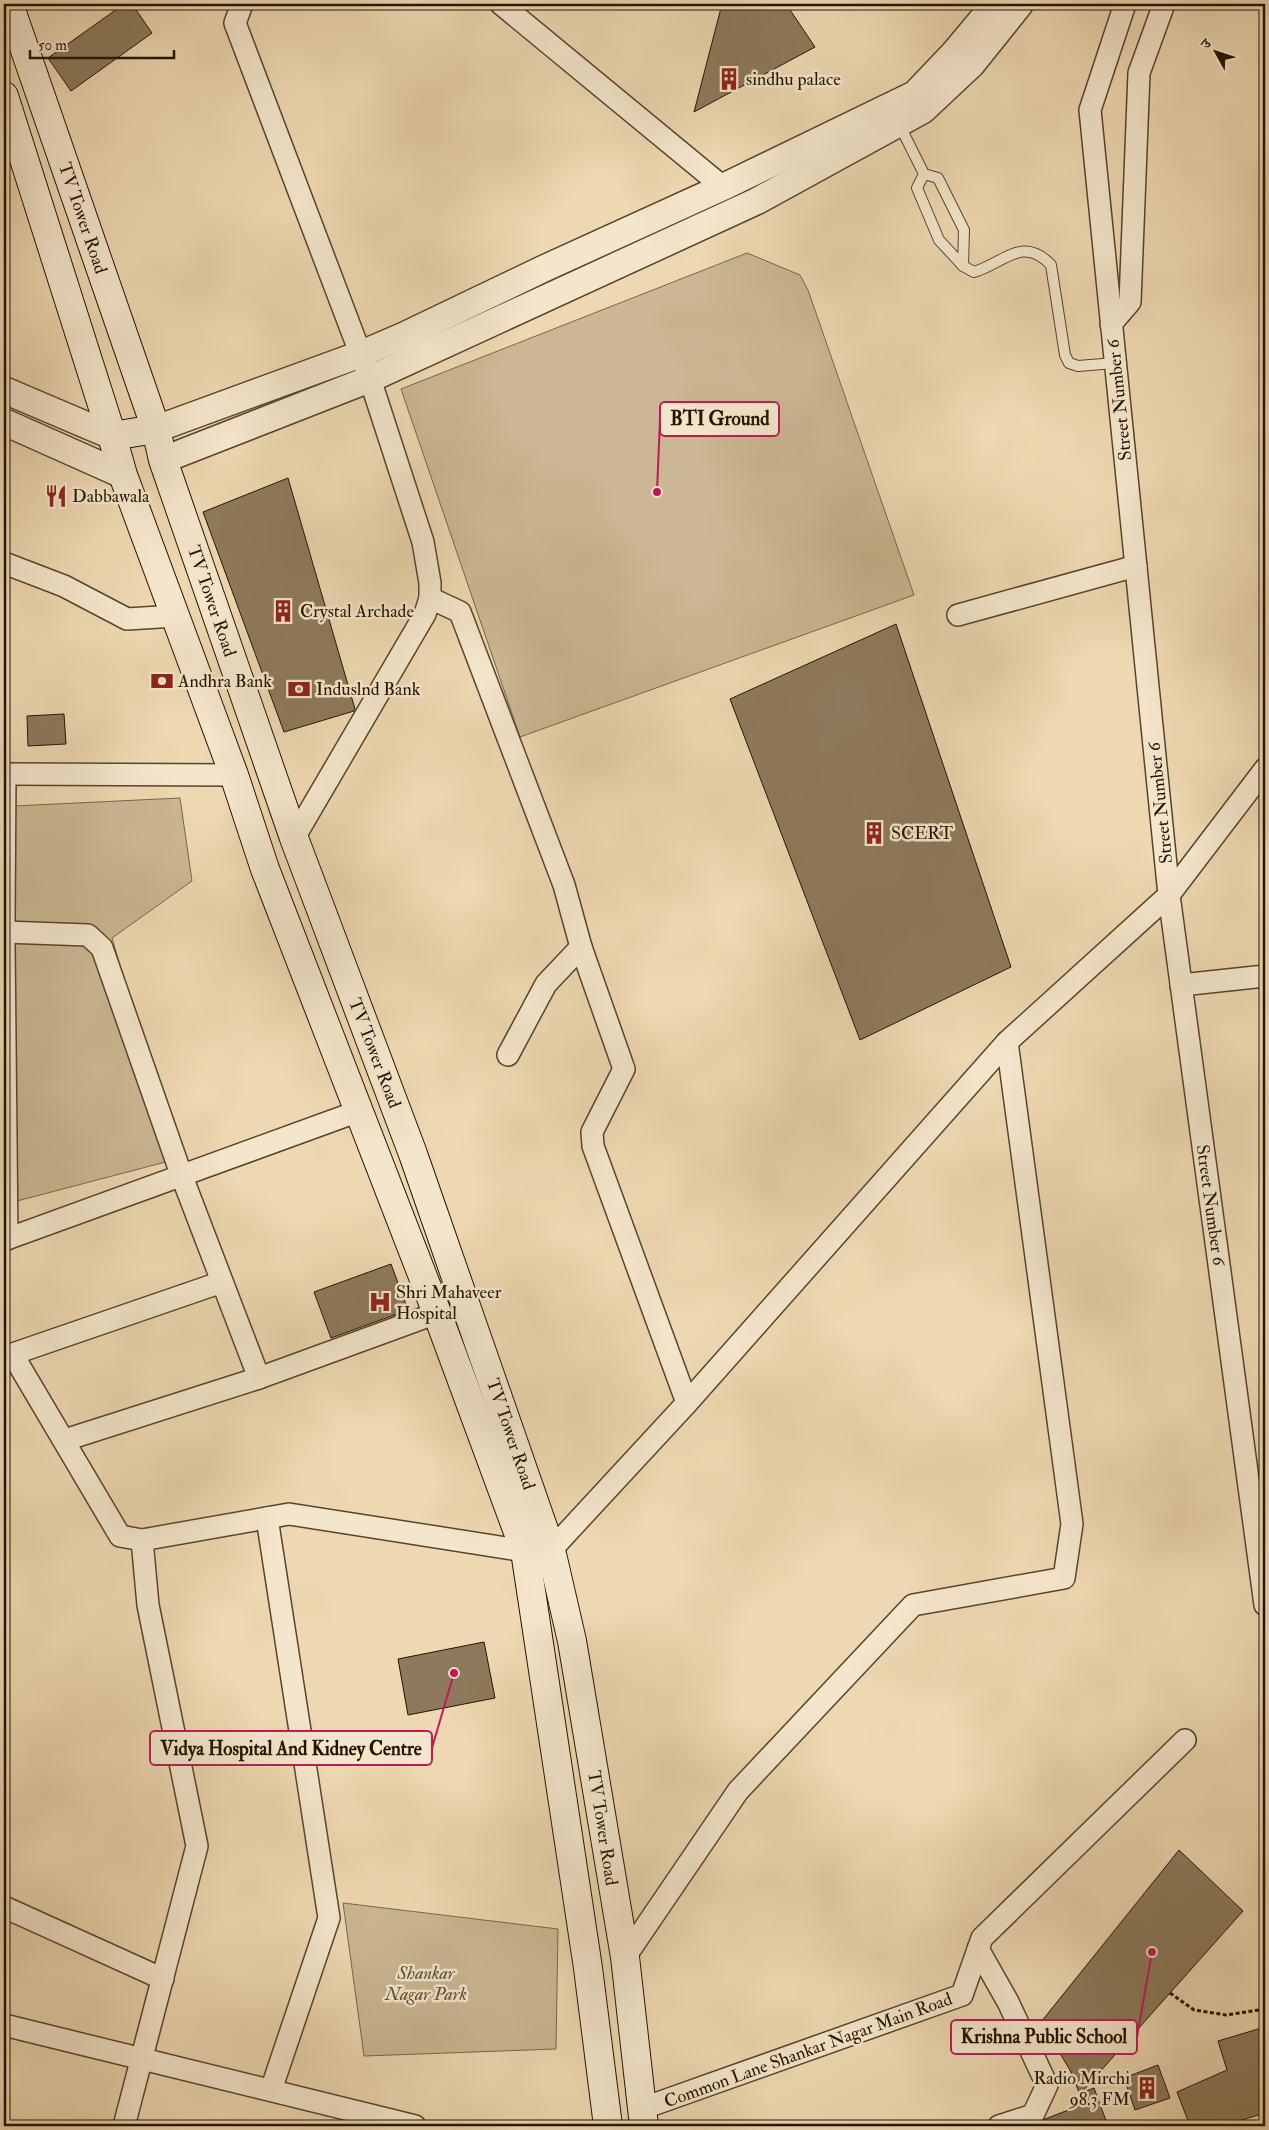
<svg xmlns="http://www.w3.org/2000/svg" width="1269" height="2130" viewBox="0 0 1269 2130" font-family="'IM FELL Double Pica','Noto Serif Devanagari',serif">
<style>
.green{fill:#cbb793;stroke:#77664a}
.building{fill:#8d7a5c;stroke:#231400}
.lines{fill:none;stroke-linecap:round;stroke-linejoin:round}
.service-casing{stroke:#56452c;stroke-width:12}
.minor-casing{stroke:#56452c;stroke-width:24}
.tertiary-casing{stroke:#56452c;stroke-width:29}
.secondary-casing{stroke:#231400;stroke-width:30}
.path{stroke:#231400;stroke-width:3;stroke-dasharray:4 2.5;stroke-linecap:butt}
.service{stroke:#f4e6cc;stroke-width:10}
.minor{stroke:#f4e6cc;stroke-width:21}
.tertiary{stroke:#f4e6cc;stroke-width:26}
.secondary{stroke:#f4e6cc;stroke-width:28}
.labels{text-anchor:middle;stroke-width:5;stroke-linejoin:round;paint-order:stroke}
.poi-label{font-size:18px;fill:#231400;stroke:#f4e6cc;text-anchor:start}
.street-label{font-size:18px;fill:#231400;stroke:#f4e6cc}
.park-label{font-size:18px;font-style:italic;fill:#5e4d33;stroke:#f4e6cc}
.leader{fill:none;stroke:#c2185b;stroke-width:2}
.callout-dot{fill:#c2185b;stroke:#f4e6cc;stroke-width:2}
.callout{fill:#f4e6cc;stroke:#c2185b;stroke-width:2}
.callout-label{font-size:19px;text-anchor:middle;font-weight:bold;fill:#231400}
</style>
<rect width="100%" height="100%" fill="#eed8b1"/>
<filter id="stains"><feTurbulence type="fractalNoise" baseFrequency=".004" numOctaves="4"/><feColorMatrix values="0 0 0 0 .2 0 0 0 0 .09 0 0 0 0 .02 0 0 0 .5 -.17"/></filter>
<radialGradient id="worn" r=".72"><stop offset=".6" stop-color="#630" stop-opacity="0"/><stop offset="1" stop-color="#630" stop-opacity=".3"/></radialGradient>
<g class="green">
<polygon points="747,253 800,275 808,290 914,595 520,737 401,389"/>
<polygon points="180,798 192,881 112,938 177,1159 17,1201 6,949 14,806"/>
<polygon points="343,1903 558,1929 556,2049 364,2056"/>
</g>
<g class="building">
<polygon points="124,4 132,4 152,33 71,91 48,58"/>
<polygon points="722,4 786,4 815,47 694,112"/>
<polygon points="288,478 355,709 354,711 284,732 203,512"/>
<polygon points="896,624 1011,967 860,1040 730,699"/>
<polygon points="64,714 66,744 28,746 27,716"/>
<polygon points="391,1264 408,1310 331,1338 314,1292"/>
<polygon points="484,1642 495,1698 408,1715 398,1659"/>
<polygon points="1179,1850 1243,1911 1081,2093 1094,2088 1108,2126 1038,2126 1045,2119 1084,2104 1070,2070 1041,2022"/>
<polygon points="1265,2027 1265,2113 1222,2126 1190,2126 1177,2092 1227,2070 1218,2041"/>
<polygon points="1158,2065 1170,2098 1135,2110 1124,2078"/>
</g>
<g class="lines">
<defs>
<g id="service">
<polyline points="899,124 924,174 917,188 939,240 963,266 964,230 938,178 924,174"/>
<path d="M 963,266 L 974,272 C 1004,263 1023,235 1051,265 L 1065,355 L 1069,363 L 1078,366 L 1115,363"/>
</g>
<g id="minor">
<polyline points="242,4 235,23 370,379 423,542 430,583 430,598 425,614 294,838"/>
<polyline points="501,4 723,187"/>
<polyline points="1125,4 1090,110 1169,895 1265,1605"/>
<polyline points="1111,324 1130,302 1139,73 1164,4"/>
<polyline points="4,563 64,586 127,619 176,616"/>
<polyline points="430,598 460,612 564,885 581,947 624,1069 592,1132 593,1146 687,1403"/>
<polyline points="958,615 1136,566"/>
<polyline points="4,774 234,775"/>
<polyline points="4,921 5,774"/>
<polyline points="4,932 88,935 102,948 181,1174 259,1378 437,1313"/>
<polyline points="4,942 7,1239"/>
<polyline points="1181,985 1265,976"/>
<polyline points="508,1055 546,984 581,947"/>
<polyline points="4,1240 359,1111"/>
<polyline points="13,1355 120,1536 142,1540"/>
<polyline points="4,1357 222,1282"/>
<polyline points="65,1440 259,1378"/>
<polyline points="267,1518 329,1918 271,2090"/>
<polyline points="551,1550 687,1403 1007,1042 1169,895 1265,769"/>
<polyline points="4,1907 163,1979"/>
<polyline points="978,1949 1008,2002 1047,2085 1033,2115 999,2126"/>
<polyline points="625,1957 738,1791 913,1605 1064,1578 1072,1524 1007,1042"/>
<polyline points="4,2025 415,2126"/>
<polyline points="641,2109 962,1995 982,1938 1185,1740"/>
<polyline points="124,2126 197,1846 148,1605 142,1540 289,1514 525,1551"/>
</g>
<g id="tertiary">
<polyline points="4,390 112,436"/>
<polyline points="4,422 123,475"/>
<polyline points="156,429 361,354 403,336 545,268 723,187 915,94 954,53 995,4"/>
<polyline points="163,460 370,379 757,201 923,110 972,64 1020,4"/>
</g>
<g id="secondary">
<polyline points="9,4 156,429 163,460 294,838 413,1154 551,1550 572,1641 625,1957 644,2126"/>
<polyline points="4,96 112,436 123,475 234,775 265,869 437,1313 525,1551 588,1968 608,2126"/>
<polyline points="112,436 156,429"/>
</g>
</defs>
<use href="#service" class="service-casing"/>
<use href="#minor" class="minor-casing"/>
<use href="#tertiary" class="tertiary-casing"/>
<use href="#secondary" class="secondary-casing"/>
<polyline class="path" points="1170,1993 1194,2010 1226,2015 1265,2009"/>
<use href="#service" class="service"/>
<use href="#minor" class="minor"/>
<use href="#tertiary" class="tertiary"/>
<use href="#secondary" class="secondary"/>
</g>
<defs>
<symbol id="building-bare" viewBox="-9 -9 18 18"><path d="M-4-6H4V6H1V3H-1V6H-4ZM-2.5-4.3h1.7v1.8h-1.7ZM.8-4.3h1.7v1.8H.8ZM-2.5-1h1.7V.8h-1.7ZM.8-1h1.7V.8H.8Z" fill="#8f2418" stroke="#f4e6cc" stroke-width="2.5" paint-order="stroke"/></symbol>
<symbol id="restaurant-bare" viewBox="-9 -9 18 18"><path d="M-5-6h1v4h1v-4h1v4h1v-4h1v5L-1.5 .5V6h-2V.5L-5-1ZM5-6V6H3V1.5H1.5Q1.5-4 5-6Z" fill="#8f2418" stroke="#f4e6cc" stroke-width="2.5" paint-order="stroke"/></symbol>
<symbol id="bank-bare" viewBox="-9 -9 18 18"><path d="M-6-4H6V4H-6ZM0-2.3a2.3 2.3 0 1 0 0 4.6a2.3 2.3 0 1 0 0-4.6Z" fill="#8f2418" stroke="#f4e6cc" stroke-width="2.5" paint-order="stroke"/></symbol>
<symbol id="hospital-bare" viewBox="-9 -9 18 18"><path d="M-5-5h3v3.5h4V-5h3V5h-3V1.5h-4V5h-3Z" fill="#8f2418" stroke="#f4e6cc" stroke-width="2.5" paint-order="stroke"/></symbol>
</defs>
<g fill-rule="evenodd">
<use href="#building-bare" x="713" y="63" width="32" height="32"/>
<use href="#restaurant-bare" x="40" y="480" width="32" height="32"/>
<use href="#building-bare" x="267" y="595" width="32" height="32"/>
<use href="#bank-bare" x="146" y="665" width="32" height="32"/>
<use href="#bank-bare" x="283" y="673" width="32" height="32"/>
<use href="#building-bare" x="858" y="817" width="32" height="32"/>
<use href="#hospital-bare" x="364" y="1286" width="32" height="32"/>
<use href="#building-bare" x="1131" y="2072" width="32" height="32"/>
</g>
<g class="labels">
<g class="poi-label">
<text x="746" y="85">sindhu palace</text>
<text x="72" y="502">Dabbawala</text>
<text x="300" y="617">Crystal Archade</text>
<text x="178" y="687">Andhra Bank</text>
<text x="316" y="695">Induslnd Bank</text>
<text x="891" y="839">SCERT</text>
<text x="396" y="1298">Shri Mahaveer<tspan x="396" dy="21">Hospital</tspan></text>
<text x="1130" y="2084" text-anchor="end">Radio Mirchi<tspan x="1130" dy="21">98.3 FM</tspan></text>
</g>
<g class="street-label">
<text transform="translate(83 218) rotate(71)" y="6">TV Tower Road</text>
<text transform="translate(1119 400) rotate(-96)" y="6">Street Number 6</text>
<text transform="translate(212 601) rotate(71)" y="6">TV Tower Road</text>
<text transform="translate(1160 803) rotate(-96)" y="6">Street Number 6</text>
<text transform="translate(375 1053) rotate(69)" y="6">TV Tower Road</text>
<text transform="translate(1211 1205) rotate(82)" y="6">Street Number 6</text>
<text transform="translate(511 1434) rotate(71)" y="6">TV Tower Road</text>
<text transform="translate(603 1828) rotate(81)" y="6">TV Tower Road</text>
<text transform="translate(808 2050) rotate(-20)" y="6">Common Lane Shankar Nagar Main Road</text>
</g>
<g class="park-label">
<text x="426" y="1979">Shankar<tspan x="426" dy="21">Nagar Park</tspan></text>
</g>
</g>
<path class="leader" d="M657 492L660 419M454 1673L432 1748M1152 1952L1137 2037"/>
<g class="callout-dot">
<circle cx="657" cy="492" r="5"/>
<circle cx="454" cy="1673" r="5"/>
<circle cx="1152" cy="1952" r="5"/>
</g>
<g class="callout">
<rect x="660" y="402" width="119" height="34" rx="5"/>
<rect x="150" y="1731" width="282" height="34" rx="5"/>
<rect x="951" y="2020" width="186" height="34" rx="5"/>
</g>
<g class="callout-label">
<text x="720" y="425">BTI Ground</text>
<text x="291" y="1755">Vidya Hospital And Kidney Centre</text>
<text x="1044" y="2043">Krishna Public School</text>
</g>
<rect width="1269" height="2130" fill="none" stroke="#eed8b1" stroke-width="20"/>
<rect x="5" y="5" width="1259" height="2120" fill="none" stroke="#231400" stroke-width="2.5"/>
<rect x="10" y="10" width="1249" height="2110" fill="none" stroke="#231400"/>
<g transform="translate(1216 52) rotate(310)" stroke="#f4e6cc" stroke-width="4" paint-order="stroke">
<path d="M0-4L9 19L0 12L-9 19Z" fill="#231400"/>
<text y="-8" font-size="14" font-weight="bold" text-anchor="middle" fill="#231400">उ</text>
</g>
<path d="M30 50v8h144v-8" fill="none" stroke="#231400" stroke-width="2.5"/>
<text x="38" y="50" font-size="15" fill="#231400" stroke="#f4e6cc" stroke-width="4" paint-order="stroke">50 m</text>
<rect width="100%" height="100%" filter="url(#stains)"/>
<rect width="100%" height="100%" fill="url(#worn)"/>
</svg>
